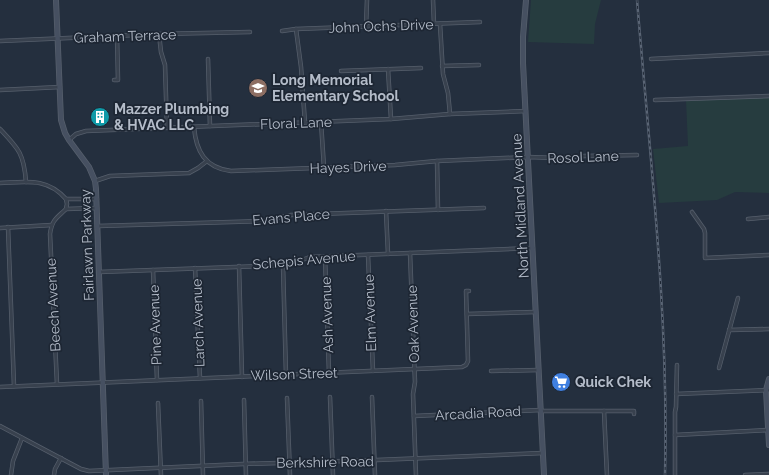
<svg xmlns="http://www.w3.org/2000/svg" width="769" height="475" viewBox="0 0 769 475" font-family="Raleway,sans-serif">
<style>
.green{fill:#263c3f}
.lines{fill:none;stroke-linecap:round;stroke-linejoin:round}
.street-casing{stroke:#565f6c;stroke-width:4.5}
.secondary-casing{stroke:#565f6c;stroke-width:6}
.street{stroke:#38414e;stroke-width:3}
.secondary{stroke:#465061;stroke-width:4.5}
.rail-casing{stroke:#5a6575;stroke-width:2.5}
.rail{stroke:#1d2633;stroke-width:1;stroke-dasharray:3;stroke-linecap:butt}
.labels{text-anchor:middle;stroke-width:3.5;stroke-linejoin:round;paint-order:stroke}
.street-label{font-size:14px;fill:#b4bcc9;stroke:#1d2633}
.poi-label{font-size:14px;font-weight:bold;fill:#b4bcc9;stroke:#1d2633;text-anchor:start}
</style>
<rect width="100%" height="100%" fill="#242f3e"/>
<g class="green">
<polygon points="531,0 601,0 595,24 594,44 528,42"/>
<polygon points="769,97 769,193 735,192 717,200 659,203 653,149 688,146 686,100"/>
</g>
<g class="lines">
<defs>
<g id="street">
<polyline points="433,0 434,24"/>
<polyline points="440,24 443,74 448,93 450,114"/>
<polyline points="366,27 367,0"/>
<polyline points="296,29 301,67 305,123"/>
<polyline points="282,31 296,29 480,22"/>
<polyline points="159,34 161,52 165,65 167,128"/>
<polyline points="0,41 159,34 250,32"/>
<polyline points="208,59 210,126"/>
<polyline points="651,59 769,53"/>
<polyline points="442,66 479,65"/>
<polyline points="388,69 391,119"/>
<polyline points="341,71 421,68"/>
<polyline points="114,80 118,80 117,36"/>
<polyline points="0,90 60,87"/>
<polyline points="655,100 769,96"/>
<polyline points="321,122 324,168"/>
<path d="M 194,127 C 196,151 205,168 231,171 L 395,165 L 437,161 L 528,157 L 556,158 L 584,156 L 637,155"/>
<path d="M 0,129 C 19,149 24,154 26,182"/>
<polyline points="69,140 76,134 86,131 391,119 450,114 526,111"/>
<polyline points="437,161 438,210"/>
<polyline points="95,181 110,176 189,173 198,168 207,161"/>
<path d="M 0,183 C 25,182 47,177 66,199 L 97,199"/>
<polyline points="66,209 97,208"/>
<polyline points="386,211 388,254"/>
<polyline points="692,212 704,229 705,233 705,258 769,255"/>
<polyline points="748,219 769,217"/>
<polyline points="98,226 262,221 291,215 484,208"/>
<polyline points="8,227 14,386"/>
<polyline points="0,228 52,225"/>
<polyline points="410,253 415,382 413,394 416,475"/>
<polyline points="368,255 373,371"/>
<polyline points="325,257 329,373"/>
<polyline points="283,265 286,375"/>
<polyline points="239,266 242,377"/>
<polyline points="195,268 200,378"/>
<polyline points="153,270 157,380"/>
<polyline points="99,272 289,265 310,257 533,248"/>
<polyline points="467,314 536,312"/>
<polyline points="729,330 769,329"/>
<polyline points="719,368 738,298"/>
<polyline points="491,371 539,370"/>
<path d="M 57,384 L 50,234 C 52,219 57,218 66,209 L 67,204 L 66,199"/>
<polyline points="0,387 462,367 466,365 468,361 466,291 469,291"/>
<polyline points="676,394 769,390"/>
<polyline points="330,397 333,475"/>
<polyline points="372,397 375,475"/>
<polyline points="287,398 290,475"/>
<polyline points="244,400 246,475"/>
<polyline points="201,401 203,475"/>
<polyline points="158,403 161,475"/>
<polyline points="541,411 634,411 634,414"/>
<polyline points="604,411 607,475"/>
<polyline points="414,416 541,410"/>
<polyline points="0,426 81,469 89,471 243,464 377,460 543,453"/>
<polyline points="675,435 769,430"/>
<polyline points="11,475 13,461 22,438"/>
<polyline points="54,475 55,469 61,458"/>
<polyline points="675,475 675,412 676,407 677,365"/>
<polyline points="745,475 769,474"/>
</g>
<g id="secondary">
<polyline points="56,0 61,120 65,133 69,140 89,167 95,181 96,189 106,475"/>
<polyline points="526,0 523,37 523,63 544,475"/>
<polyline points="769,379 766,390 769,445"/>
</g>
</defs>
<use href="#street" class="street-casing"/>
<use href="#secondary" class="secondary-casing"/>
<use href="#street" class="street"/>
<use href="#secondary" class="secondary"/>
<defs>
<path id="rail" d="M 637,0 C 650,158 669,316 665,475"/>
</defs>
<use href="#rail" class="rail-casing"/>
<use href="#rail" class="rail"/>
</g>
<defs>
<symbol id="school-disc" viewBox="-11 -11 22 22"><circle r="9.5" fill="#8d6e63" stroke="#1d2633"/><path d="M0-5L7-2L0 1L-7-2ZM-4 1L0 2.5L4 1V4Q0 6-4 4Z" fill="#fff"/></symbol>
<symbol id="building-disc" viewBox="-11 -11 22 22"><circle r="9.5" fill="#0f9aa8" stroke="#1d2633"/><path d="M-4-6H4V6H1V3H-1V6H-4ZM-2.5-4.3h1.7v1.8h-1.7ZM.8-4.3h1.7v1.8H.8ZM-2.5-1h1.7V.8h-1.7ZM.8-1h1.7V.8H.8Z" fill="#fff"/></symbol>
<symbol id="supermarket-disc" viewBox="-11 -11 22 22"><circle r="9.5" fill="#3f7fe0" stroke="#1d2633"/><path d="M-6-5.5h2.5l.6 2H6L4.5 2H-2.5L-4.4-4H-6ZM-1.5 3.2a1.3 1.3 0 1 0 .1 0ZM3 3.2a1.3 1.3 0 1 0 .1 0Z" fill="#fff"/></symbol>
</defs>
<g fill-rule="evenodd">
<use href="#school-disc" x="247" y="77" width="22" height="22"/>
<use href="#building-disc" x="89" y="106" width="22" height="22"/>
<use href="#supermarket-disc" x="550" y="371" width="22" height="22"/>
</g>
<g class="labels">
<g class="street-label">
<text transform="translate(381 26) rotate(-2)" y="5">John Ochs Drive</text>
<text transform="translate(125 36) rotate(-2)" y="5">Graham Terrace</text>
<text transform="translate(296 123) rotate(-2)" y="5">Floral Lane</text>
<text transform="translate(583 157) rotate(-2)" y="5">Rosol Lane</text>
<text transform="translate(348 167) rotate(-2)" y="5">Hayes Drive</text>
<text transform="translate(520 206) rotate(-93)" y="5">North Midland Avenue</text>
<text transform="translate(291 217) rotate(-5)" y="5">Evans Place</text>
<text transform="translate(87 245) rotate(-92)" y="5">Fairlawn Parkway</text>
<text transform="translate(304 260) rotate(-5)" y="5">Schepis Avenue</text>
<text transform="translate(53 305) rotate(-93)" y="5">Beech Avenue</text>
<text transform="translate(370 313) rotate(-92)" y="5">Elm Avenue</text>
<text transform="translate(327 315) rotate(-92)" y="5">Ash Avenue</text>
<text transform="translate(198 323) rotate(-92)" y="5">Larch Avenue</text>
<text transform="translate(413 324) rotate(-92)" y="5">Oak Avenue</text>
<text transform="translate(155 325) rotate(-92)" y="5">Pine Avenue</text>
<text transform="translate(294 374) rotate(-2)" y="5">Wilson Street</text>
<text transform="translate(478 413) rotate(-3)" y="5">Arcadia Road</text>
<text transform="translate(325 462) rotate(-1)" y="5">Berkshire Road</text>
</g>
<g class="poi-label">
<text x="272" y="85">Long Memorial<tspan x="272" dy="16">Elementary School</tspan></text>
<text x="114" y="114">Mazzer Plumbing<tspan x="114" dy="16">&amp; HVAC LLC</tspan></text>
<text x="575" y="387">Quick Chek</text>
</g>
</g>
</svg>
